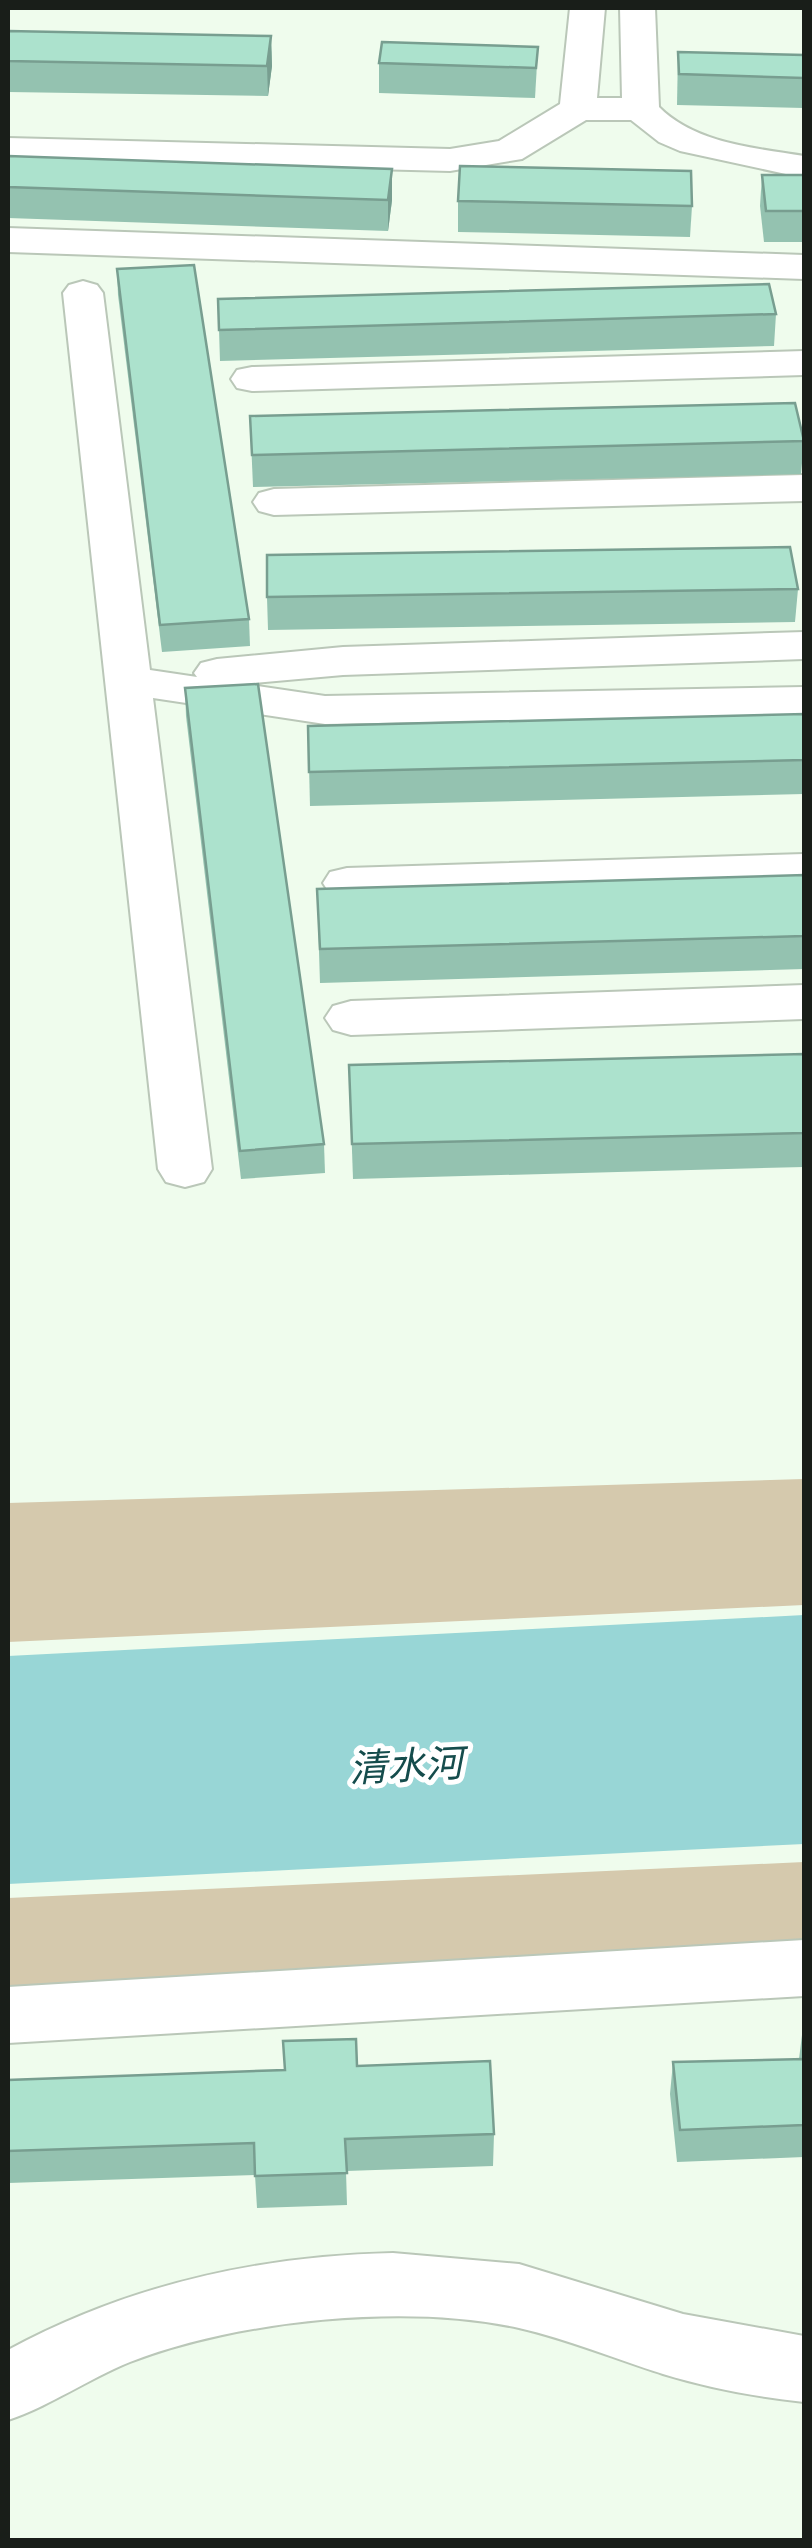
<svg xmlns="http://www.w3.org/2000/svg" width="812" height="2548" viewBox="0 0 812 2548" font-family="'PT Sans Narrow','Noto Sans SC',sans-serif">
<style>
.green{fill:#d5c9ad}
.water{fill:#98d6d6}
.lines{fill:none;stroke-linecap:round;stroke-linejoin:round}
.minor-casing{stroke:#bac7b8;stroke-width:4}
.minor{fill:#fff;fill-rule:evenodd}
.wall{fill:#94c2b0}
.shaded-wall{fill:#789e90}
.building{fill:#ace2cd;stroke:#789e90;stroke-width:2.5}
.labels{text-anchor:middle;stroke-width:10;stroke-linejoin:round;paint-order:stroke}
.water-label{font-size:38px;font-style:italic;fill:#154c4c;stroke:#fff}
</style>
<rect width="100%" height="100%" fill="#effced"/>
<g class="green">
<polygon points="804,1479 804,1605 8,1642 8,1503"/>
<polygon points="804,1862 804,1964 8,2006 8,1898"/>
</g>
<polygon class="water" points="804,1615 804,1844 8,1884 8,1656"/>
<g class="lines">
<defs>
<g id="minor">
<path d="M 570,8 L 605,8 L 597,98 L 622,98 L 620,8 L 655,8 L 659,107 C 696,144 756,148 804,156 L 804,178 L 680,151 L 659,142 L 631,120 L 586,120 L 522,159 L 450,171 L 8,160 L 8,138 L 450,149 L 499,141 L 560,104 Z"/>
<polygon points="8,228 804,255 804,279 8,252"/>
<polygon points="83,281 97,285 103,293 150,670 197,677 194,673 201,663 217,659 343,647 804,632 804,659 343,675 244,684 325,696 804,687 804,715 325,724 153,698 212,1169 204,1182 185,1187 166,1182 158,1169 63,293 69,285"/>
<polygon points="804,351 804,375 252,391 237,388 231,379 237,370 252,367"/>
<polygon points="804,475 804,501 274,515 259,511 253,502 259,493 274,489"/>
<polygon points="804,854 804,884 347,898 330,894 323,883 330,872 347,868"/>
<polygon points="804,985 804,1019 351,1035 333,1030 325,1018 333,1006 351,1001"/>
<polygon points="804,1940 804,1996 8,2043 8,1987"/>
<path d="M 393,2253 L 519,2264 L 683,2314 L 804,2336 L 804,2402 C 757,2397 709,2388 663,2374 C 615,2359 568,2339 519,2328 C 407,2303 237,2320 130,2362 C 88,2379 50,2406 8,2420 L 8,2350 C 128,2285 257,2256 393,2253 Z"/>
</g>
</defs>
<use href="#minor" class="minor-casing"/>
<use href="#minor" class="minor"/>
</g>
<g class="wall">
<polygon points="8,31 271,36 272,66 268,96 8,92"/>
<polygon points="538,47 535,98 379,93 379,63"/>
<polygon points="678,52 804,55 804,108 677,105"/>
<polygon points="8,156 392,169 392,200 388,231 8,218"/>
<polygon points="762,175 804,175 804,242 764,242 760,206"/>
<polygon points="458,201 692,206 690,237 458,232"/>
<polygon points="117,269 249,619 250,646 162,652 118,295"/>
<polygon points="218,299 776,314 774,346 220,361"/>
<polygon points="250,416 804,441 801,474 253,487"/>
<polygon points="798,589 795,622 268,630 267,597"/>
<polygon points="185,688 324,1144 325,1173 241,1179 186,716"/>
<polygon points="804,714 804,794 310,806 308,726"/>
<polygon points="804,875 804,969 320,983 317,889"/>
<polygon points="804,1054 804,1167 353,1179 349,1065"/>
<polygon points="803,2027 804,2157 677,2162 670,2094 673,2062 799,2059"/>
<polygon points="357,2066 494,2134 493,2166 346,2171 347,2205 257,2208 255,2175 8,2183 8,2080 285,2070"/>
</g>
<g class="shaded-wall">
<polygon points="271,36 272,66 268,96 267,66"/>
<polygon points="392,169 392,200 388,231 388,200"/>
</g>
<g class="building">
<polygon points="8,31 271,36 267,66 8,61"/>
<polygon points="382,42 538,47 536,68 379,63"/>
<polygon points="678,52 804,55 804,78 679,74"/>
<polygon points="8,156 392,169 388,200 8,187"/>
<polygon points="460,166 691,171 692,206 458,201"/>
<polygon points="762,175 804,175 804,211 766,211"/>
<polygon points="194,265 249,619 160,625 117,269"/>
<polygon points="769,284 776,314 219,330 218,299"/>
<polygon points="795,403 804,441 252,455 250,416"/>
<polygon points="790,547 798,589 267,597 267,555"/>
<polygon points="258,684 324,1144 240,1151 185,688"/>
<polygon points="804,714 804,760 309,772 308,726"/>
<polygon points="804,875 804,936 320,949 317,889"/>
<polygon points="804,1054 804,1133 352,1144 349,1065"/>
<polygon points="356,2039 357,2066 490,2061 494,2134 345,2139 347,2173 255,2176 254,2143 8,2151 8,2080 285,2070 283,2041"/>
<polygon points="804,2059 804,2125 680,2130 673,2062"/>
</g>
<g class="labels">
<g class="water-label">
<text transform="translate(406 1766) rotate(-3)" y="13">清水河</text>
</g>
</g>
<rect width="812" height="2548" fill="none" stroke="#191e19" stroke-width="20"/>
</svg>
